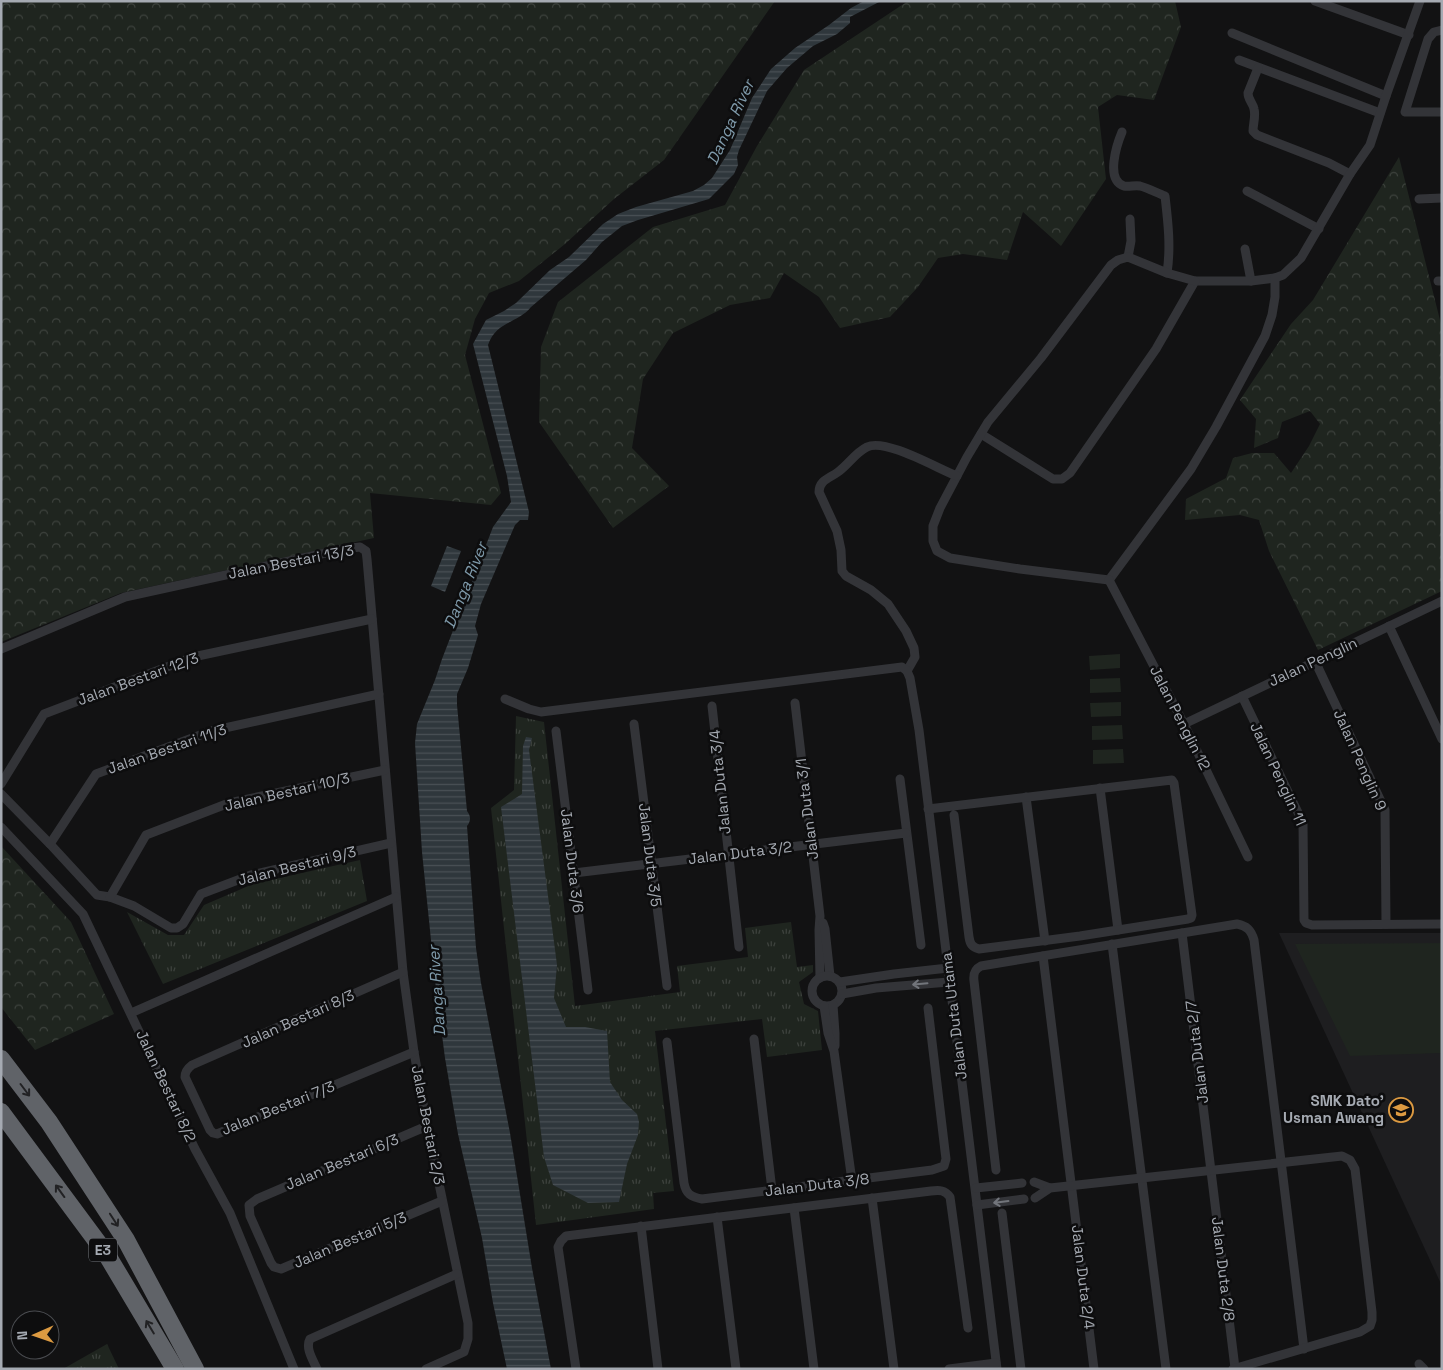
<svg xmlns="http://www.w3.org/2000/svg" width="1443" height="1370" viewBox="0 0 1443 1370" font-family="'Space Grotesk',sans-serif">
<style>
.built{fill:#1e1e20}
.forest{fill:url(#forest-crowns)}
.park{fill:url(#park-tufts)}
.pitch{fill:#1f251f}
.water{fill:url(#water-rules)}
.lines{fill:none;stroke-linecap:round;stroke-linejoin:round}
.street{stroke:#333438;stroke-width:9}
.highway{stroke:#606368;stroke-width:18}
.oneway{stroke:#72757b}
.oneway2{stroke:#222224}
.labels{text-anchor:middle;stroke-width:5;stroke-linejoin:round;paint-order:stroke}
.shield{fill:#0d0d0e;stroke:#777b81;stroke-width:1}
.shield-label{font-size:14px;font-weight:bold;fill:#a5aab2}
.street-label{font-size:15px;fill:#a5aab2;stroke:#0d0d0e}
.poi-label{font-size:15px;font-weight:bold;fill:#a5aab2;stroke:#0d0d0e;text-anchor:end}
.water-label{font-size:16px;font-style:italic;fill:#7f9aaa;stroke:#0d0d0e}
</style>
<defs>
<pattern id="forest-crowns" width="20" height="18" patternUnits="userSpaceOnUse" patternTransform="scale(1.25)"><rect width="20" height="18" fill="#1f251f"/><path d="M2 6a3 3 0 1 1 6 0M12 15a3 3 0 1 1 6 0" fill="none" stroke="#3d423d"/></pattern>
<pattern id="park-tufts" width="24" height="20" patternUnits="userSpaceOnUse" patternTransform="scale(1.25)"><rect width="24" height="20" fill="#1f251f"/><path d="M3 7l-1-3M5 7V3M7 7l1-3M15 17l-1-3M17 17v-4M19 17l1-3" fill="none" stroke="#3d423d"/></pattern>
<pattern id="water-rules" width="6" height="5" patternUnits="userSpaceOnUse" patternTransform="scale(1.25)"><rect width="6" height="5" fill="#2f373c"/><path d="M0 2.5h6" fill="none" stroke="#4a5156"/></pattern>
</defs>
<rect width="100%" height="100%" fill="#121213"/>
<polygon class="built" points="1279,933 1442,933 1442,1286"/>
<g class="forest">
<polygon points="1,1 775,1 664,160 614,199 565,244 519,281 489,293 475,319 465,355 501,493 491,505 370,493 374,538 121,593 1,642"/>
<polygon points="908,1 1175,1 1181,27 1154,100 1117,95 1098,107 1106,179 1061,246 1023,212 1007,260 963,254 938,258 918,287 890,317 840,328 819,297 784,273 770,298 730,305 673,333 643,379 632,448 669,486 613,528 539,422 541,347 558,302 653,227 725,205 757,146 804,70"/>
<polygon points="1399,157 1442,328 1442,591 1318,650 1269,551 1259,520 1240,515 1185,520 1186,499 1226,478 1233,458 1252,453 1274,453 1291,473 1309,446 1320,424 1310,411 1282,422 1278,438 1254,448 1256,419 1240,400 1291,324 1313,300"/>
<polygon points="1,846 71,922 114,1014 35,1050 1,1007"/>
</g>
<g class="park">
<polygon points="516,716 544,722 575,1006 680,992 677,966 748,957 745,928 791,922 797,967 813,965 813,972 799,982 804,1004 818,1011 822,1050 767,1057 762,1019 655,1031 674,1191 653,1193 654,1209 536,1225 491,808 514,790"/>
<polygon points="360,860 367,901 163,984 127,912 168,935 184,935 204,905 253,884"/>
<polygon points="107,1344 119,1369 63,1369"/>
</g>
<g class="pitch">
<polygon points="1120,654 1120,668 1090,670 1089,656"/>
<polygon points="1120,678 1121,692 1090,693 1090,679"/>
<polygon points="1121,702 1121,716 1091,717 1090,703"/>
<polygon points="1122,725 1123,739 1092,740 1092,726"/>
<polygon points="1123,749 1124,763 1093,764 1093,750"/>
<polygon points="1442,943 1442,1053 1350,1056 1295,944"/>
</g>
<g class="water">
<path d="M 864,1 L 881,1 L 850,17 L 850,23 L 837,34 L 813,46 L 787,68 L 767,91 L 739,150 L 737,157 L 738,165 L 734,174 L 709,199 L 638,220 L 622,226 L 602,242 L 586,260 L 531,307 C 517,324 496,321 488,345 L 529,512 L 528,520 L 520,520 L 515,525 L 481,604 L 475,626 L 478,635 L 468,668 L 457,694 L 457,705 L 467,811 C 471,816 471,821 467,826 L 476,948 L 481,983 L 510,1133 L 532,1268 L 551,1369 L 507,1369 L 493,1303 L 482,1238 L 458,1134 L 445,1058 L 436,989 L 422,852 L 415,743 L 417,724 L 435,680 L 442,659 L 493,527 L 511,502 L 507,476 L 473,344 L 486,320 L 504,311 L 516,303 L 550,270 L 569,257 L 603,224 L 618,214 L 636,207 L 693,191 L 704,185 L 712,178 L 730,150 L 752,98 L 771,69 L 795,48 L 829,25 L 851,8 Z"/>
<polygon points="447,546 461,551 445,592 431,586"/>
<polygon points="526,737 532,738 529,750 557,965 554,998 566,1027 585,1027 607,1031 610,1082 622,1100 637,1114 639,1122 638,1135 627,1164 619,1202 588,1203 553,1185 544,1157 501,807 522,794 523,746"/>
</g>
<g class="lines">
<g class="street">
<polyline points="1315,1 1409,35"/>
<polyline points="1442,30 1434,32 1428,39 1405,112 1442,112"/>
<polyline points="1232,33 1386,96"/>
<polyline points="1239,60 1380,113"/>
<path d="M 1258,68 L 1248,93 C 1248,100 1253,103 1254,109 C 1256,116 1253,124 1253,131 L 1257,135 L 1329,163 L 1350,174"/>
<path d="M 1122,132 C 1117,144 1105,180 1124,186 C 1129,187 1135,185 1140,186 C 1148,188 1157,193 1165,196 C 1168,222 1171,247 1167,273"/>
<polyline points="1247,191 1319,229"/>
<polyline points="1419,199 1442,198"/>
<polyline points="1245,249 1251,281"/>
<polyline points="1128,257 1131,241 1130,219"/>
<polyline points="1438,281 1442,281"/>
<polyline points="981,434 1053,479 1062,479 1070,473 1156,349 1195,281 1251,281 1275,278"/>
<polyline points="1109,580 1191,469 1216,427 1265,336 1272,315 1275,297 1275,278 1283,275 1301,258 1350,174 1370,145 1386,96 1420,1"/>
<polyline points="1109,580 1020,569 950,558 937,551 933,541 933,526 940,508 967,457 988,422 1041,358 1111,265 1118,260 1128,257 1167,273 1195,281"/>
<polyline points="1109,580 1184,724 1248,857"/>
<polyline points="1389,626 1442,739"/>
<polyline points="1,649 125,597 344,549 360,547 366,551 367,559 403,972 414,1052 427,1126 468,1323 468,1339 464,1352 426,1369"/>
<polyline points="1315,661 1385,810 1386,924"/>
<path d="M 907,671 L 915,657 L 914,648 L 906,631 L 888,604 L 871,590 L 846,576 L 842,571 L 841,550 L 837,531 L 819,492 C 819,480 830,478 838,472 C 849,464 855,453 867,447 C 886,438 938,469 957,476"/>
<polyline points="1242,696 1303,823 1304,920 1306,923 1312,925 1442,924"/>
<polyline points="505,699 529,709 541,712 902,667 907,671 910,678 919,730 997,1369"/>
<polyline points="795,703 820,916 819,930 820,978"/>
<polyline points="712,706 739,947"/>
<polyline points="634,724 667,986"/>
<polyline points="1184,724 1442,601"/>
<polyline points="556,731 588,990"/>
<polyline points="900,779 921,945"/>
<polyline points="1,784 44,714 193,657 372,619"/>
<polyline points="1100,788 1118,930"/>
<polyline points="1,794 50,844 97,895 110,897 134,906 171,928 177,928 183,924 201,894 251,875 391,843"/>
<polyline points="1026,797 1045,941"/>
<path d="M 928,809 L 1172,780 L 1174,783 L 1192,915 L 1191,918 L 1188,919 L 1080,936 L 979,949 C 972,947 970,944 969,937 L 954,815"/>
<polyline points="1,827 83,914 195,1149 230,1213 294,1369"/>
<polyline points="50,844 96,774 211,731 379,694"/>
<polyline points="574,873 906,833"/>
<polyline points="110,897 146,835 229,803 385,770"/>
<polyline points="823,923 825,929 830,976"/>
<polyline points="1182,933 1235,1368"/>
<polyline points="1112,944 1166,1369"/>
<polyline points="1043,956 1094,1369"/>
<path d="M 403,972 L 192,1065 C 188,1068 185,1071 185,1077 L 210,1130 L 213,1133 L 217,1134 L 414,1052"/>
<circle cx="827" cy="991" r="15"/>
<polyline points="840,982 894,974 948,968"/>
<polyline points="842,994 876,988 949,982"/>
<polyline points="833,1005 835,1033 835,1046"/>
<polyline points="824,1006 828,1033 834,1051 852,1181"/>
<polyline points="131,1013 396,897"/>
<polyline points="754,1039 772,1190"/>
<path d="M 667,1042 L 684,1183 C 686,1194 691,1197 702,1199 L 932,1170 L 944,1166 L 946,1159 L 945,1151 L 928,1008"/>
<polyline points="427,1126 257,1199 249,1205 250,1216 271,1263 274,1267 281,1269 442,1201"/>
<path d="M 996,1170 L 974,981 C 973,973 975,969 981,966 L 1237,924 C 1247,926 1251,930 1254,940 L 1304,1349"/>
<polyline points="1034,1182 1050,1188"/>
<polyline points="976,1188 1022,1183"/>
<polyline points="872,1198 894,1369"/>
<polyline points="1035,1198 1050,1188 1342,1156 1350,1160 1355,1169 1372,1312 1372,1320 1370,1326 1360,1332 1233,1369"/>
<polyline points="977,1205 1024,1199"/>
<polyline points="794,1208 814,1369"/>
<polyline points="1002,1213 1021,1369"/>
<polyline points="717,1217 736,1369"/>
<polyline points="641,1226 658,1369"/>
<polyline points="1419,1364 1424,1369"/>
<path d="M 317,1369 C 313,1360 305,1348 310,1339 L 457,1274"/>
<path d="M 576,1369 L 558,1247 L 561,1241 L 566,1236 L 931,1191 C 940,1190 945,1190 950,1197 L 968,1328"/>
<polyline points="949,1369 996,1363"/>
</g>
<g class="highway">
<polyline points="1,1059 49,1122 126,1240 195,1369"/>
<polyline points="1,1112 107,1255 175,1369"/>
</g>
</g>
<defs><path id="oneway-shaft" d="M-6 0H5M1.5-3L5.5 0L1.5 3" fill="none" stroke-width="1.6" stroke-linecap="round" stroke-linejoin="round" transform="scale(1.25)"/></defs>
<g class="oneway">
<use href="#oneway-shaft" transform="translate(920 984) rotate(175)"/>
<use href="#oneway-shaft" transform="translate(1001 1202) rotate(173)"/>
</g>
<g class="oneway2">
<use href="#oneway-shaft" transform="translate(25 1090) rotate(53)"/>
<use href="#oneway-shaft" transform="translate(60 1191) rotate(-126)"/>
<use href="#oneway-shaft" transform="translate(114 1220) rotate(57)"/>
<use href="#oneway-shaft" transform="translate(150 1327) rotate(-121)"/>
</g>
<defs>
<symbol id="school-ring" viewBox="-11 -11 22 22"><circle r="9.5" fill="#0d0d0e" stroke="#dc9a41" stroke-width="1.5"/><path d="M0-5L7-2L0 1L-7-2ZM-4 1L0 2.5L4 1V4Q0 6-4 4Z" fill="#dc9a41"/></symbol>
</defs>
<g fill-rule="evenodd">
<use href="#school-ring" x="1387" y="1096" width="28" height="28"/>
</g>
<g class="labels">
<rect class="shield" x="89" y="1238.5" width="28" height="23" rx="4"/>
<g class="shield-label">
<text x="103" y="1255">E3</text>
</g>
<g class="street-label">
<text transform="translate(291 562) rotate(-11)" y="5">Jalan Bestari 13/3</text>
<text transform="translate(1313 662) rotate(-25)" y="5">Jalan Penglin</text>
<text transform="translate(138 679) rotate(-20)" y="5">Jalan Bestari 12/3</text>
<text transform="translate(1180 718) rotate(63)" y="5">Jalan Penglin 12</text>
<text transform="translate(167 749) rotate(-19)" y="5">Jalan Bestari 11/3</text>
<text transform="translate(1360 760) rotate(66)" y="5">Jalan Penglin 9</text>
<text transform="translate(1278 774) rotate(65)" y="5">Jalan Penglin 11</text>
<text transform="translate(720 782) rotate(-96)" y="5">Jalan Duta 3/4</text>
<text transform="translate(287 792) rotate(-13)" y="5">Jalan Bestari 10/3</text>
<text transform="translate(807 809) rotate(-97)" y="5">Jalan Duta 3/1</text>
<text transform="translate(740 853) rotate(-7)" y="5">Jalan Duta 3/2</text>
<text transform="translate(650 855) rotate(83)" y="5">Jalan Duta 3/5</text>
<text transform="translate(572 861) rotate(83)" y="5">Jalan Duta 3/6</text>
<text transform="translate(297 866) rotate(-14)" y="5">Jalan Bestari 9/3</text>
<text transform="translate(954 1016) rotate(-97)" y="5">Jalan Duta Utama</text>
<text transform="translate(298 1019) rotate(-24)" y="5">Jalan Bestari 8/3</text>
<text transform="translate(1197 1052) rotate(-97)" y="5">Jalan Duta 2/7</text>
<text transform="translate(166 1086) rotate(65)" y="5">Jalan Bestari 8/2</text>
<text transform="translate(278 1108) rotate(-22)" y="5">Jalan Bestari 7/3</text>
<text transform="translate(428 1125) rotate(79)" y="5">Jalan Bestari 2/3</text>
<text transform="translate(342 1162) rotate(-23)" y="5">Jalan Bestari 6/3</text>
<text transform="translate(817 1185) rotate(-7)" y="5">Jalan Duta 3/8</text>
<text transform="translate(350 1240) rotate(-23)" y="5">Jalan Bestari 5/3</text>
<text transform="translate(1223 1269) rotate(83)" y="5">Jalan Duta 2/8</text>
<text transform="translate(1083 1277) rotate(83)" y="5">Jalan Duta 2/4</text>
</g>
<g class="poi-label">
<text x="1384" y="1106">SMK Dato'<tspan x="1384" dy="17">Usman Awang</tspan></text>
</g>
<g class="water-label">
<text transform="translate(730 122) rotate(-65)" y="6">Danga River</text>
<text transform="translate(465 585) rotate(-68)" y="6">Danga River</text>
<text transform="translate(436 991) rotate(-94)" y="6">Danga River</text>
</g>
</g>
<rect width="1443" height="1370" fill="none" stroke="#a5aab2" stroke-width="5"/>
<g transform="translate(35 1335) rotate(268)"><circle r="24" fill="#0d0d0e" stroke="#4a4c50"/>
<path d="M0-4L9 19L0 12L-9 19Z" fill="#dc9a41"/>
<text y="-8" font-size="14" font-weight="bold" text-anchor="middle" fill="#a5aab2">N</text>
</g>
</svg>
